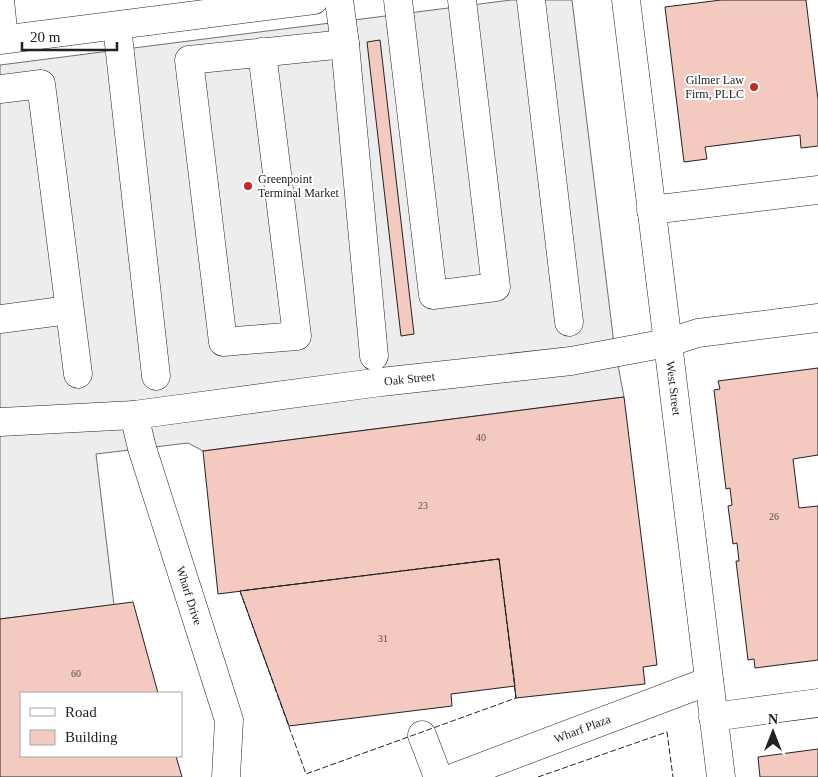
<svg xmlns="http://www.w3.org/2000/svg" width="818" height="777" viewBox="0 0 818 777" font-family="'Times New Roman',serif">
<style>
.parking{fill:#ededed;stroke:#6f6f6f}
.building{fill:#f3c9c0;stroke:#222}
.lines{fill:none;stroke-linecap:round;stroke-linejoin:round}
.minor-casing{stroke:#222;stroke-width:29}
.minor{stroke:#fff;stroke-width:28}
.fence{stroke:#222;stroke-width:1;stroke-dasharray:6 2.5;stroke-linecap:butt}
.poi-dot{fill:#c62828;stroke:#fff;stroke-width:2}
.labels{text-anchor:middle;stroke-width:4;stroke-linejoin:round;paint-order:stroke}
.number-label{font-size:10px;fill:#564c4a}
.poi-label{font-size:12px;fill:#222;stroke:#fff;text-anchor:end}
.street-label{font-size:12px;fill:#222;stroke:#fff}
</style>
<rect width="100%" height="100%" fill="#fff"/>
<polygon class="parking" points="511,0 572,0 614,344 624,397 203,451 188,443 96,454 114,605 0,619 0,65"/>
<g class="building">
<polygon points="721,0 806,0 818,100 818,146 801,148 800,135 705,147 707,159 684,162 665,7"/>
<polygon points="380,40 414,334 401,336 367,42"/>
<polygon points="818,368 818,455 793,459 799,508 818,506 818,660 755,668 754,659 748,660 736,561 739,561 737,543 733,544 728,506 732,505 730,488 726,489 714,390 720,389 718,381"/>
<polygon points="624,397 657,665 643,667 645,684 516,698 499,559 218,594 203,451"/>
<polygon points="499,559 515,686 451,694 452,706 289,726 240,591"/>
<polygon points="133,602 158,693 21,693 21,756 176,756 182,777 0,777 0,619"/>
<polygon points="818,749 818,777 760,777 758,757"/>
</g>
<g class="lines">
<defs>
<g id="minor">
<polyline points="0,0 4,39"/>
<polyline points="339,0 345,44"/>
<polyline points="398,0 433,295 496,287 462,0"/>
<polyline points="531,0 569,322"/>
<path id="s1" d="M 626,0 L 721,777"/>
<polyline points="117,26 156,376"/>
<polyline points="0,40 314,0"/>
<polyline points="262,52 297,336 223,342 189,60 345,44 374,356"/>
<polyline points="0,89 41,84 78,374"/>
<polyline points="651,210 818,190"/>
<polyline points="0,319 69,310"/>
<path id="s2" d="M 134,415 L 142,448 L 229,720 L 226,777"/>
<path id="s3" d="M 0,422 L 134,415 L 381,382 L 571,361 L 667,343 L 698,333 L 818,318"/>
<polyline points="713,717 818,703"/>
<polyline points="422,735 438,777"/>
<path id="s4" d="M 455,777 L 709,681"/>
</g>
</defs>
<use href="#minor" class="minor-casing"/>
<use href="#minor" class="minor"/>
<g class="fence">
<polygon points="499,559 516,698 306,774 240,591"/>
<polyline points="538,777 667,732 673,777"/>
</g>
</g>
<g class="poi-dot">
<circle cx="754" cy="87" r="5"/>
<circle cx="248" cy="186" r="5"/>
</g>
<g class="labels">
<g class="number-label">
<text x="481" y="441">40</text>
<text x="423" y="509">23</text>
<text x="774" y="520">26</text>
<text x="383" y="642">31</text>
<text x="76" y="677">60</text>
</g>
<g class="poi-label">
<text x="744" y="84">Gilmer Law<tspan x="744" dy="14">Firm, PLLC</tspan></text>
<text x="258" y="183" text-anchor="start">Greenpoint<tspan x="258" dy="14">Terminal Market</tspan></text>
</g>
<g class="street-label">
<text dy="4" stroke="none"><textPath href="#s3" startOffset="412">Oak Street</textPath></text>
<text dy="4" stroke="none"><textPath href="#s1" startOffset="391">West Street</textPath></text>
<text dy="4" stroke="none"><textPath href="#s2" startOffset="189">Wharf Drive</textPath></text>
<text dy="4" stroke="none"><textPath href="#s4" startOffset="136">Wharf Plaza</textPath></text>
</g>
</g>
<rect x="20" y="692" width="162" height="65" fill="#ffffff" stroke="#a7a7a7"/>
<rect x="30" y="708" width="25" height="8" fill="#ffffff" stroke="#a7a7a7"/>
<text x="65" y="717" font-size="15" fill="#222222">Road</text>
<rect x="30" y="730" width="25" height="15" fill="#f3c9c0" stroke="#a7a7a7"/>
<text x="65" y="742" font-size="15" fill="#222222">Building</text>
<g transform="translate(773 732)" stroke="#ffffff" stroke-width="4" paint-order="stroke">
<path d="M0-4L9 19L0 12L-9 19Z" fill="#222222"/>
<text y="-8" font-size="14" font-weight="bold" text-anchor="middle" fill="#222222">N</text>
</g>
<path d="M22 42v8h95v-8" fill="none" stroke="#222222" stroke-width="2.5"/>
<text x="30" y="42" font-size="15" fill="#222222" stroke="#ffffff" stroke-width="4" paint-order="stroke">20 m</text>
</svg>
